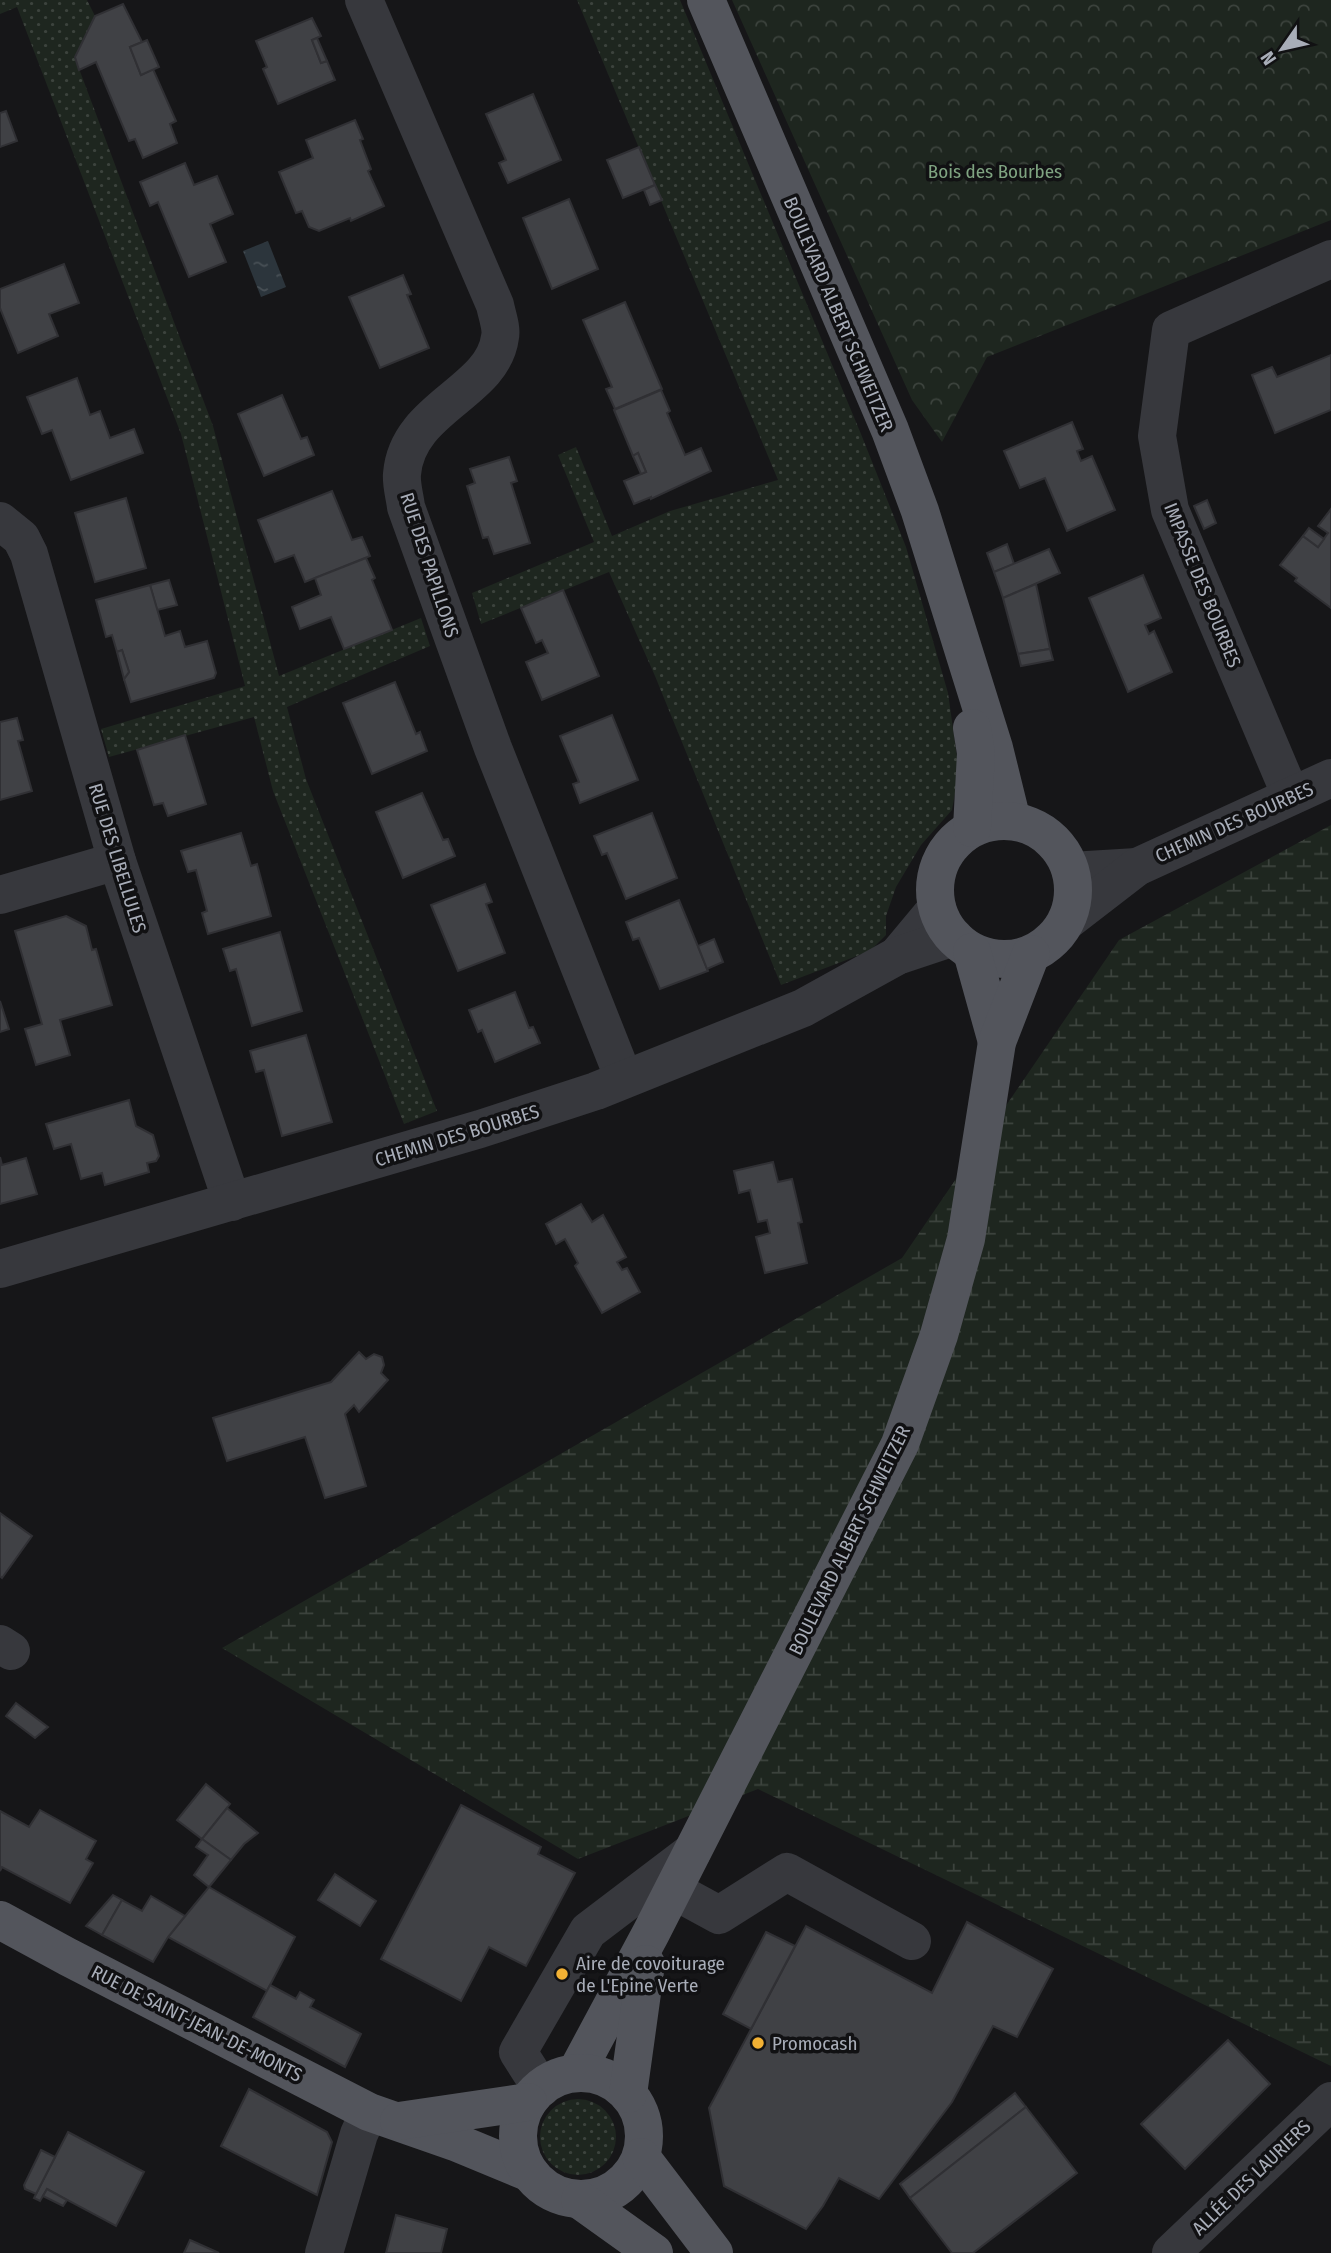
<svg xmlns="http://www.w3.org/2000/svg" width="1331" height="2253" viewBox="0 0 1331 2253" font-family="'Fira Sans Condensed',sans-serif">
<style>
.grass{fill:url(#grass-dots)}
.forest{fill:url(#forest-crowns)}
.wetland{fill:url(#wetland-marsh)}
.water{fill:url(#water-ripples)}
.building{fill:#404145;stroke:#303034;stroke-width:2}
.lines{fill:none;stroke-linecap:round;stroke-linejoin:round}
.minor{stroke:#37383d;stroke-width:38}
.major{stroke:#53555c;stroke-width:38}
.poi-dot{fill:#f2b134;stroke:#111113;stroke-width:2.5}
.labels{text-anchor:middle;stroke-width:7;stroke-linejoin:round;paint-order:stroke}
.park-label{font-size:19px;fill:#7fa381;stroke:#111113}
.street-label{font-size:19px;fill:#a8adb8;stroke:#111113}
.poi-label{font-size:19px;fill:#a8adb8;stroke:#111113;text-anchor:start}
</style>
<defs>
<pattern id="grass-dots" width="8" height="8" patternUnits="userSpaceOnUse" patternTransform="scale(1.75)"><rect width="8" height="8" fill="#1e261f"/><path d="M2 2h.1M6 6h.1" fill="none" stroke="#3c433d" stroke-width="1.8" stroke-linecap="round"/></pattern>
<pattern id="forest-crowns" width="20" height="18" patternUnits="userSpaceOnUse" patternTransform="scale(1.75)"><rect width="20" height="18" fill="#1e261f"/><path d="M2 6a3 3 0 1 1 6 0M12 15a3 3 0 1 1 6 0" fill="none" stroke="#3c433d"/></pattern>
<pattern id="wetland-marsh" width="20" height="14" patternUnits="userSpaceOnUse" patternTransform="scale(1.75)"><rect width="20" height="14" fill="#1e261f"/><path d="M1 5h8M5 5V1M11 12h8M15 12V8" fill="none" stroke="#3c433d"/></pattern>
<pattern id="water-ripples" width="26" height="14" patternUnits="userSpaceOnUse" patternTransform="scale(1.75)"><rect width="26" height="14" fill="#2c353c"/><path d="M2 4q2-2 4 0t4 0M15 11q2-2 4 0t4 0" fill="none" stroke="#485056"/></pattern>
</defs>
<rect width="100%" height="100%" fill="#161618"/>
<g class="grass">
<polygon points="0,0 87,0 95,16 75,58 213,426 279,676 421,618 430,646 287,707 306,779 437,1111 404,1124 273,791 254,717 109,757 101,729 245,686 181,434 17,7 0,14"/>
<polygon points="577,0 680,0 861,434 906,547 948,693 959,771 952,810 921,845 896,887 886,916 886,935 870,951 781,985 655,676 609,572 481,624 472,593 594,542 558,455 576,447 612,536 670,511 778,480"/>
<circle cx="578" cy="2137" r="38"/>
</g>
<polygon class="forest" points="732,0 1331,0 1331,220 987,357 942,442 912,400"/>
<polygon class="wetland" points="1331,825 1331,2066 758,1789 578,1859 222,1648 902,1258 1119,940"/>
<polygon class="water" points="268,241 286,287 261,297 243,251"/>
<g class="building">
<polygon points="123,4 142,42 130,47 141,75 153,69 176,121 170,124 177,143 143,158 135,139 129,141 96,62 79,70 75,57 95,16"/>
<polygon points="312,18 321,36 312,40 321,63 327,61 335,80 278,104 263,69 267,67 256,41"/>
<polygon points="317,38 327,61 321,63 312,40"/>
<polygon points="147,40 159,67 141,75 130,47"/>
<polygon points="533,94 561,160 508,183 499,163 506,160 486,114"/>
<polygon points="6,111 17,141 0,147 0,113"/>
<polygon points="355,120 363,139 360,140 371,169 368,171 384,206 351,221 350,218 319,231 309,227 302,211 296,213 279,172 313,158 306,140"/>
<polygon points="639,147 655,185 623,198 607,160"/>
<polygon points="185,163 194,185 217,176 233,214 210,224 226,262 189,277 158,202 150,206 140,182"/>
<polygon points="655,185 662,200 650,205 644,190"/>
<polygon points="569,199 598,269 552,289 523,218"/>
<polygon points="64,264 79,303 49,314 58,336 18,353 0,308 0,289"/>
<polygon points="403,275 411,294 407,295 429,348 380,368 349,297"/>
<polygon points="625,302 662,389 615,409 606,389 612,387 583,320"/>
<polygon points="1331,355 1331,410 1275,433 1252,375 1272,367 1277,377"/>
<polygon points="77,378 90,415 100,411 110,438 134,429 143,453 71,480 52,430 42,434 27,397"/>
<polygon points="661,390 670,411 667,413 685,455 701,448 711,471 651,499 651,497 634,504 624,481 646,472 638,453 633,456 614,410"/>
<polygon points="282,395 301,439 307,437 314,455 264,476 238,414"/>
<polygon points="1072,422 1083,449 1077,451 1081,461 1092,456 1115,510 1067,531 1045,478 1020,488 1004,451"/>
<polygon points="638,453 646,472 641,474 633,456"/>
<polygon points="509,457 517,481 511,483 530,543 494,554 488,537 483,538 467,486 475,483 470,469"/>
<polygon points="332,491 352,540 362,537 370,556 305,582 294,555 275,562 258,520"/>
<polygon points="126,498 146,568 95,582 75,513"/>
<polygon points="1207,500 1216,523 1204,529 1194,506"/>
<polygon points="1331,509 1331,608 1295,581 1297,578 1280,565 1303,536 1318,547 1328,533 1318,526"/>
<polygon points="1309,528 1324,539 1318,547 1303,536"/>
<polygon points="1007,544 1014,564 994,572 987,553"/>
<polygon points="1049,549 1060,573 1003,598 994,572"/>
<polygon points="366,558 375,578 372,580 392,630 344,649 331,617 300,629 292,607 321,595 315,578"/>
<polygon points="1143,575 1161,618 1145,625 1149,634 1154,631 1172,672 1128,692 1089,598"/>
<polygon points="169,580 177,605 157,610 150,585"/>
<polygon points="1036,584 1050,649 1018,654 1003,598"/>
<polygon points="150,585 165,636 180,631 185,647 207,641 216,673 214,678 131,702 124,679 129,672 122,650 117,652 112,635 106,637 96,600"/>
<polygon points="563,590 599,676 542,700 526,662 548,653 542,640 536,643 521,608"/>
<polygon points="1050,649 1053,660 1021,666 1018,654"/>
<polygon points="122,650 129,672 124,679 117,652"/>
<polygon points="395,682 416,734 420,732 427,751 372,774 343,703"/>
<polygon points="612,715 638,780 580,803 573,784 579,782 560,736"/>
<polygon points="17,718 23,740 18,741 32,791 0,800 0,722"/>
<polygon points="185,735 206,804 168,816 163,803 154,805 137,750"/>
<polygon points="422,793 443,840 448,839 455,856 403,878 376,812"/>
<polygon points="652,813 677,878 626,899 607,853 602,855 594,836"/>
<polygon points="241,833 251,866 257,864 271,916 208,934 202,913 207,911 196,870 188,872 181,851"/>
<polygon points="485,884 492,902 486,904 505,953 458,971 431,905"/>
<polygon points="679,900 708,971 660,989 639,938 633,940 626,922"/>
<polygon points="66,916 86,926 92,950 96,949 112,1005 60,1020 70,1055 36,1065 25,1029 42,1024 15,931"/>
<polygon points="280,932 302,1011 252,1026 236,969 230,971 223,949"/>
<polygon points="714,939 723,962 707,969 698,946"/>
<polygon points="515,992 529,1028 533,1027 540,1043 495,1062 482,1030 478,1032 469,1010"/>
<polygon points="0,1001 9,1029 0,1032"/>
<polygon points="306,1035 332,1122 282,1136 264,1070 256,1072 250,1051"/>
<polygon points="129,1100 136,1126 153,1135 159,1156 156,1161 147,1163 149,1172 105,1185 102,1173 81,1179 71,1144 54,1149 46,1124"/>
<polygon points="0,1157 2,1165 26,1158 37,1194 0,1204"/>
<polygon points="773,1162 778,1182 792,1179 802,1222 798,1223 807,1263 765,1273 756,1237 770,1233 767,1220 758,1222 750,1190 739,1193 734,1171"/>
<polygon points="581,1204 592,1222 603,1215 626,1257 617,1262 622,1270 627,1268 640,1292 602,1313 575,1266 578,1263 565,1239 556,1244 546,1224"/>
<polygon points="359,1352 366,1359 374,1354 382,1357 384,1365 381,1373 388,1380 359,1412 354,1405 345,1414 366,1486 325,1498 305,1437 227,1461 213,1418 331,1382"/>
<polygon points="0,1513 32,1536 2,1578 0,1576"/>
<polygon points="16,1703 48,1727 35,1738 6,1716"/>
<polygon points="206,1784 230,1804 202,1839 177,1820"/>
<polygon points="461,1805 541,1847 538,1854 575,1873 526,1966 489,1947 461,2001 381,1959"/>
<polygon points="227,1808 258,1833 244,1844 231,1860 202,1839"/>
<polygon points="40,1810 96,1841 86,1859 93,1863 70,1903 2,1867 0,1871 0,1811 29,1827"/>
<polygon points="202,1839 231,1860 209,1887 194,1875 208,1855 196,1847"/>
<polygon points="335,1874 376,1901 360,1926 318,1900"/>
<polygon points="209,1887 295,1937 267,1991 168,1937"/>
<polygon points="113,1895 122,1900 102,1935 86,1926"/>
<polygon points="151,1896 185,1916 168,1937 153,1962 102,1935 122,1900 142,1911"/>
<polygon points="967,1922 1053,1969 1017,2037 993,2026 952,2102 879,2199 839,2178 823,2206 806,2229 724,2186 709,2108 806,1926 932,1993"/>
<polygon points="766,1932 795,1946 751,2029 723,2014"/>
<polygon points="270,1985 296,1999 300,1992 314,2000 310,2007 361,2034 345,2067 253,2017"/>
<polygon points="1228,2040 1270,2084 1185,2169 1141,2124"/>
<polygon points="249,2089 327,2132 332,2142 317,2195 221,2146"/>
<polygon points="1015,2093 1026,2107 910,2198 900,2184"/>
<polygon points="1026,2107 1077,2173 973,2253 952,2253 910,2198"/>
<polygon points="68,2132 144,2172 116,2226 47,2189 40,2201 34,2198"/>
<polygon points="41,2150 55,2157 36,2194 25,2189 24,2185"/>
<polygon points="47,2189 67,2200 63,2206 43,2196"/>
<polygon points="396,2215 447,2229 441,2253 386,2253"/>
<polygon points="190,2240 219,2253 184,2253"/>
</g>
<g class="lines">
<g class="minor">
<path d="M 364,0 L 495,305 C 497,315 502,328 500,337 C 493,393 407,407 402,474 C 401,485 405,497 406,507 L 493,748 L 624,1079"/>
<polyline points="0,521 21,538 29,554 117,861 232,1202"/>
<polyline points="1291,796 1170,510 1157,436 1171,330 1331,259"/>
<polyline points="1071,871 1137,867"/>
<polyline points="0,895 117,861"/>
<polyline points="1067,921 1137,867 1331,778"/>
<polyline points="897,956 937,908"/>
<polyline points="0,1269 480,1129 596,1091 803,1008 897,956 954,937"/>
<polyline points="0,1644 11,1651"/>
<polyline points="673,1890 719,1915 787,1872 912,1941"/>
<polyline points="541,2088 518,2052 588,1931 692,1852"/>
<polyline points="324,2253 359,2134 369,2112"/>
<polyline points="1171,2253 1331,2101"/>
</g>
<g class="major">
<polyline points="706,0 890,430 920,511 994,748 1012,821"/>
<circle cx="1004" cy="890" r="69"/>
<polyline points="972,828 976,753 972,728"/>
<polyline points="972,952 997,1042"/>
<polyline points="0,1920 68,1957 369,2112 455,2142 530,2173"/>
<polyline points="576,2073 651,1933 900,1444 939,1335 966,1239 997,1042 1031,954"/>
<circle cx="581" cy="2136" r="63"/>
<polyline points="628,2094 646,1964"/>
<polyline points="399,2121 528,2102"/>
<polyline points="641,2157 714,2253"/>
<polyline points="580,2200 654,2253"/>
</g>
</g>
<g class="poi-dot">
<circle cx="562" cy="1974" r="7"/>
<circle cx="758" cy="2043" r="7"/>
</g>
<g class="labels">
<g class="park-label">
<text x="995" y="178">Bois des Bourbes</text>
</g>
<g class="street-label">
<text transform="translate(839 314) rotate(67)" y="7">BOULEVARD ALBERT SCHWEITZER</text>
<text transform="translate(430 565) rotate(72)" y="7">RUE DES PAPILLONS</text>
<text transform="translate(1203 585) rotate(68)" y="7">IMPASSE DES BOURBES</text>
<text transform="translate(1234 822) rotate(-24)" y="7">CHEMIN DES BOURBES</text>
<text transform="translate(118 858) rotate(73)" y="7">RUE DES LIBELLULES</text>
<text transform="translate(457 1135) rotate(-17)" y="7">CHEMIN DES BOURBES</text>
<text transform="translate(849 1540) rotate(-64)" y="7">BOULEVARD ALBERT SCHWEITZER</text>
<text transform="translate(197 2023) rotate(27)" y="7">RUE DE SAINT-JEAN-DE-MONTS</text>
<text transform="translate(1251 2177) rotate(-44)" y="7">ALLÉE DES LAURIERS</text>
</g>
<g class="poi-label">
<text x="576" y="1970">Aire de covoiturage<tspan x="576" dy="22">de L'Epine Verte</tspan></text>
<text x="772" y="2050">Promocash</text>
</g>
</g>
<g transform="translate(1282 49) rotate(236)" stroke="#111113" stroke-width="5" paint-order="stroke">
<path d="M0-5L12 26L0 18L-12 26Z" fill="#a8adb8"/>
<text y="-10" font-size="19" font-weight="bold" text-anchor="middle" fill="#a8adb8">N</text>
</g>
</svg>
